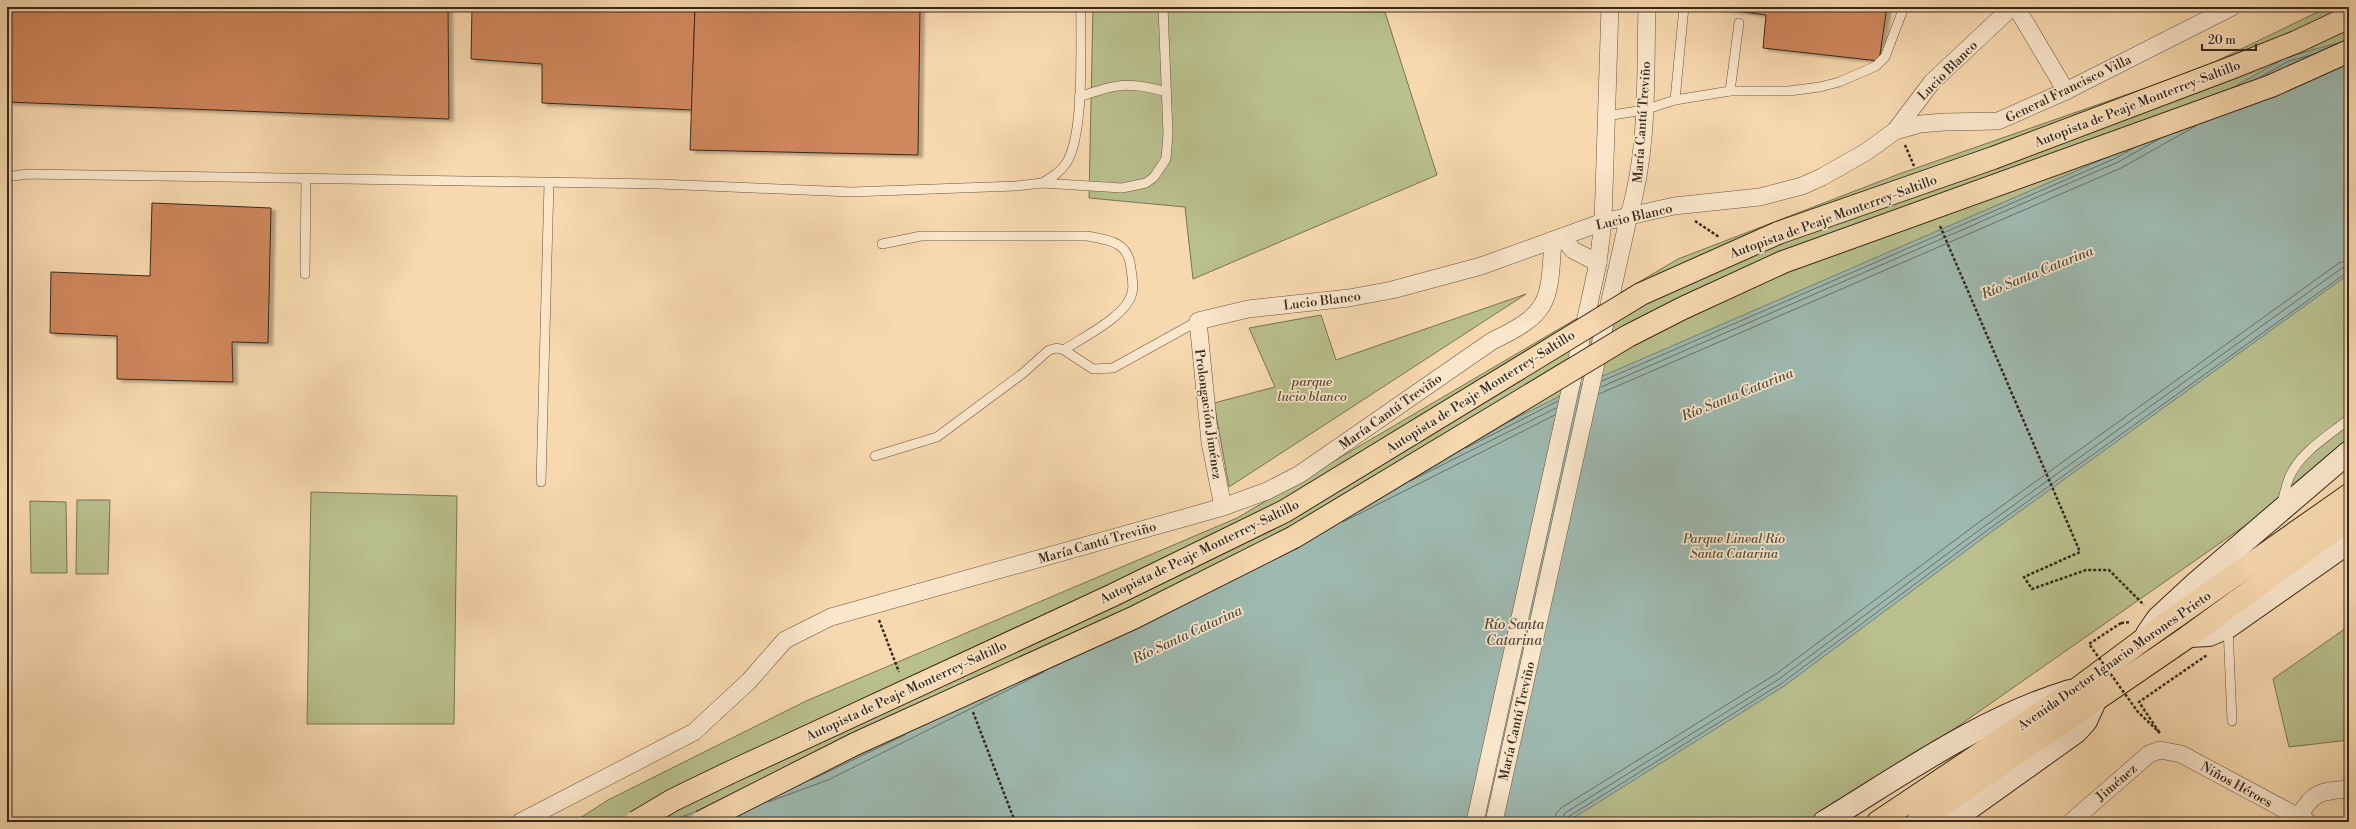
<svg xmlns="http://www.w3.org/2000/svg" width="2356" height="829" viewBox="0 0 2356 829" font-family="'Libre Bodoni',serif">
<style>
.green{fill:#b9c08e;stroke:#787454}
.water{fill:#9eb9b0;stroke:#747f74}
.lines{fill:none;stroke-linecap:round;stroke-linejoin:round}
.shore{stroke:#6a7066;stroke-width:1}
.building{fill:#d1875d;stroke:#36281b;filter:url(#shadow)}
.lane-casing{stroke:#665440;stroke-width:10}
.street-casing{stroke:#665440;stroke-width:18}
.secondary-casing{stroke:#36281b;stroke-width:24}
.primary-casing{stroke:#36281b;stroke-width:24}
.path{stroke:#36281b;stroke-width:2.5;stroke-dasharray:3 2;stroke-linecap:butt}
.lane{stroke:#fae6cb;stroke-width:9}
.street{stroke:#fae6cb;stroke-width:17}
.secondary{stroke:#fae6cb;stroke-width:22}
.primary{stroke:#f8d9af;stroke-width:22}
.highway-bridge-casing{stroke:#36281b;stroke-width:24;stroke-linecap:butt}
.path-bridge{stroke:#36281b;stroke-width:2.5;stroke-dasharray:3 2;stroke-linecap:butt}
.highway-bridge{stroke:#f8d9af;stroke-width:22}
.labels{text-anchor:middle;stroke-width:3.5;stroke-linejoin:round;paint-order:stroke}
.street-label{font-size:13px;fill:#36281b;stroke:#fae6cb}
.park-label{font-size:13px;font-style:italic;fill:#574e38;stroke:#fae6cb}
.water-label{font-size:14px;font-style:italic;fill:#504c40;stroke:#fae6cb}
</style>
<defs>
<filter id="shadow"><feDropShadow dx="4.5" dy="2.5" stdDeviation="1" flood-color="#0004"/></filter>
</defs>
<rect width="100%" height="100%" fill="#f8d9af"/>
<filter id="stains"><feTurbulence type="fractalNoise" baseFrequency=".005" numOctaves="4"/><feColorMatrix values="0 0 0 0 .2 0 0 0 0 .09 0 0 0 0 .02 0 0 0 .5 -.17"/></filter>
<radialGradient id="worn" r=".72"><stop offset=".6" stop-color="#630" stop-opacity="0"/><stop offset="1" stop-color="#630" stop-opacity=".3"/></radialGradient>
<g class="green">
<polygon points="1093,7 1181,7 1181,10 1385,12 1437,175 1193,279 1185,207 1089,198"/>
<polygon points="2328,7 2349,7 2349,453 1821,822 574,822 608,800 806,701 1237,518 1678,259 1899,174 2200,69"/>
<polygon points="1526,294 1229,487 1214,403 1275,387 1249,328 1321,315 1336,360"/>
<polygon points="311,492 457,496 454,724 307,724"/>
<polygon points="77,500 110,500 108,574 76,574"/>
<polygon points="30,501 66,502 67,573 31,573"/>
<polygon points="2349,626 2349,740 2289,747 2273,679"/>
</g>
<polygon class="water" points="2349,40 2349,274 1987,535 1784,686 1567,822 667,822 821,766 1582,385 2115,154 2287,57"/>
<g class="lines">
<g class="shore">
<polyline points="2260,77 2289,61 2311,55"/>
<polyline points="1602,381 2116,158 2132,149"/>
<polyline points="1601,387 2118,162 2161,138"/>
<polyline points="1599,394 2121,168 2196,126"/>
<polyline points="1466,448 1558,401"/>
<polyline points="1410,481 1556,408"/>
<polyline points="1343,522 1555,415"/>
<polyline points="811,780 905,735"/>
<polyline points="768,802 828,780 1044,672"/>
<polyline points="1555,822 1556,814 1561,808 1776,674 1978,523 2339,263 2349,260"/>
<polyline points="1561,822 1565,813 1779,679 1982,528 2342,268 2349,266"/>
<polyline points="1566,822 1568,817 1782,683 1985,532 2349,271"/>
</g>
</g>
<g class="building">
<polygon points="7,7 448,7 449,119 7,102"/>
<polygon points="472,7 695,7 692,110 542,103 542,64 471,59"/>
<polygon points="695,7 920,7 918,155 690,150"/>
<polygon points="1707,7 1887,7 1879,61 1763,48 1766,15"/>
<polygon points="152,203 271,208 268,343 232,342 233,382 117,379 117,336 50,333 51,272 150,276"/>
</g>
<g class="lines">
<defs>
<g id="lane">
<polyline points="1730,91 1739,23"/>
<path d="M 1079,97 C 1115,84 1129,81 1166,92"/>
<polyline points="1675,100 1684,7"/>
<polyline points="1606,116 1644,110 1675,100 1730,91 1789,91 1820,87 1839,82 1876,66 1885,57 1904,7"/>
<polyline points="7,177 27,174 659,184 851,192 1016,186 1042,183 1122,188 1146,183 1154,177 1166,159 1168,134 1163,7"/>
<path d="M 1042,183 C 1052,177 1061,172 1067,162 C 1085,131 1080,45 1081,7"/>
<path d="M 882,244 L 921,236 L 1087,236 C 1110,240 1129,242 1131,269 C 1132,276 1134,286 1132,293 C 1127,316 1083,337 1064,350"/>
<polyline points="305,274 306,178"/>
<polyline points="875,456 937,437 1022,374 1049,350 1057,348 1064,350 1093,369 1113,368 1198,321"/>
<polyline points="541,482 549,183"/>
<path d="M 2282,503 C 2284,495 2286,486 2289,478 C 2299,453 2328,436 2349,419"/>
<polyline points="2228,627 2232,721"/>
</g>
<g id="street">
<polyline points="2016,7 2066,91"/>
<polyline points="1895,131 1920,124 1944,122 1998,121 2066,91 2232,7"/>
<polyline points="1562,237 1573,250 1598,263"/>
<polyline points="1223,507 1210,442 1198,321 1248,309 1349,298 1392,290 1481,266 1603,222 1674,206 1760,197 1802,186 1822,177 1866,152 1895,131 1932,82 2012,7"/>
<path d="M 2299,817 C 2312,792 2321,791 2349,789"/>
<path d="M 520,822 L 694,732 L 749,681 L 785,640 L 831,617 L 1223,507 L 1267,491 L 1300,474 L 1492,341 C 1551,313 1549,302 1553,240"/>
<polyline points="1475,822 1598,263 1603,222 1610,7"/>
<path d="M 1494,822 L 1629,215 C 1649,149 1645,76 1647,7"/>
<polyline points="2071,822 2149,754 2160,750 2181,754 2308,822"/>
</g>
<g id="secondary">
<polyline points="2147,634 2158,618 2197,582 2349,452"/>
<polyline points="2189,636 2209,635 2228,627 2349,542"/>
<path d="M 1824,822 C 1903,774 1981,718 2070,691"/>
<polyline points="1950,822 2076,732 2086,721 2095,701"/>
</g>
<g id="primary">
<polyline points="1878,822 2077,689 2144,639 2349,495"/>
<polyline points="1917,822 2189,636 2349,519"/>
</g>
</defs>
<use href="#lane" class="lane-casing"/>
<use href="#street" class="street-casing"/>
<use href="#secondary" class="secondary-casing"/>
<use href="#primary" class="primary-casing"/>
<g class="path">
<polyline points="1905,145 1914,166"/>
<polyline points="1695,221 1719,237"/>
<polyline points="1940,226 2080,552 2024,577 2032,589 2086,570 2109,570 2144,605"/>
<polyline points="879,620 899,672"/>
<polyline points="2121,623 2131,622"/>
<polyline points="973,712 1015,822"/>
<polyline points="2159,732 2139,702 2207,655"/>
</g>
<use href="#lane" class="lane"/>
<use href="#street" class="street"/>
<use href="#secondary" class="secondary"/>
<use href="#primary" class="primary"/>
<defs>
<g id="highway-bridge">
<polyline points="636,822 673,800 731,772 1111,596 1285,511 1641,294 1778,233 1993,158 2236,66 2296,42 2349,17"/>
<polyline points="701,822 855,744 1133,618 1294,537 1628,336 1683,308 1783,262 2271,86 2349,51"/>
</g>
</defs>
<use href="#highway-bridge" class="highway-bridge-casing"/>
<polyline class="path-bridge" points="2121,623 2089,644 2138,712 2160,733"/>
<use href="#highway-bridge" class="highway-bridge"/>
</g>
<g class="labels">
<g class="street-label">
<text transform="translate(1947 70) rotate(-45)" y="5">Lucio Blanco</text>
<text transform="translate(2068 88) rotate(-26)" y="5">General Francisco Villa</text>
<text transform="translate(2137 103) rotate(-21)" y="5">Autopista de Peaje Monterrey-Saltillo</text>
<text transform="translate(1641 122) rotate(-86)" y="5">María Cantú Treviño</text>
<text transform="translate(1634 216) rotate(-13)" y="5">Lucio Blanco</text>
<text transform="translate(1833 216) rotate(-20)" y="5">Autopista de Peaje Monterrey-Saltillo</text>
<text transform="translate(1322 300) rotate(-7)" y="5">Lucio Blanco</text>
<text transform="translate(1480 391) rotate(-32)" y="5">Autopista de Peaje Monterrey-Saltillo</text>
<text transform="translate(1390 411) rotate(-35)" y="5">María Cantú Treviño</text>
<text transform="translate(1209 414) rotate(82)" y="5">Prolongación Jiménez</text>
<text transform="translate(1097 542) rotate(-16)" y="5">María Cantú Treviño</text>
<text transform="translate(1199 551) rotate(-26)" y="5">Autopista de Peaje Monterrey-Saltillo</text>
<text transform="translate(2114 660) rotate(-35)" y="5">Avenida Doctor Ignacio Morones Prieto</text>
<text transform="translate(906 690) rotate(-25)" y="5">Autopista de Peaje Monterrey-Saltillo</text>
<text transform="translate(1516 721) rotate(-77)" y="5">María Cantú Treviño</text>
<text transform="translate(2116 782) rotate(-41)" y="5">Jiménez</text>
<text transform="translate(2237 784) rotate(29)" y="5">Niños Héroes</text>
</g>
<g class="park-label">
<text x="1312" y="386">parque<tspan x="1312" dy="15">lucio blanco</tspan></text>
<text x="1734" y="543">Parque Lineal Río<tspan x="1734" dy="15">Santa Catarina</tspan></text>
</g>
<g class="water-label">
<text transform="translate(2037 272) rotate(-22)" y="5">Río Santa Catarina</text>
<text transform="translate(1737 394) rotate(-22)" y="5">Río Santa Catarina</text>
<text x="1514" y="629">Río Santa<tspan x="1514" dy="16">Catarina</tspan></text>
<text transform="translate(1187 634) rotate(-25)" y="5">Río Santa Catarina</text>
</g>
</g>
<rect width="2356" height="829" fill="none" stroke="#f8d9af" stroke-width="24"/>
<rect x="8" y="8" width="2340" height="813" fill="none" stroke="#36281b" stroke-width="2"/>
<rect x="12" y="12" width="2332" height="805" fill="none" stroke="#36281b"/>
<path d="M2202 44v6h54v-6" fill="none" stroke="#36281b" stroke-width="2"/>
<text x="2208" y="44" font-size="12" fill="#36281b" stroke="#fae6cb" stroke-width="3" paint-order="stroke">20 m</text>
<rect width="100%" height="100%" filter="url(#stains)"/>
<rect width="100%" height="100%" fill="url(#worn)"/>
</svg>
